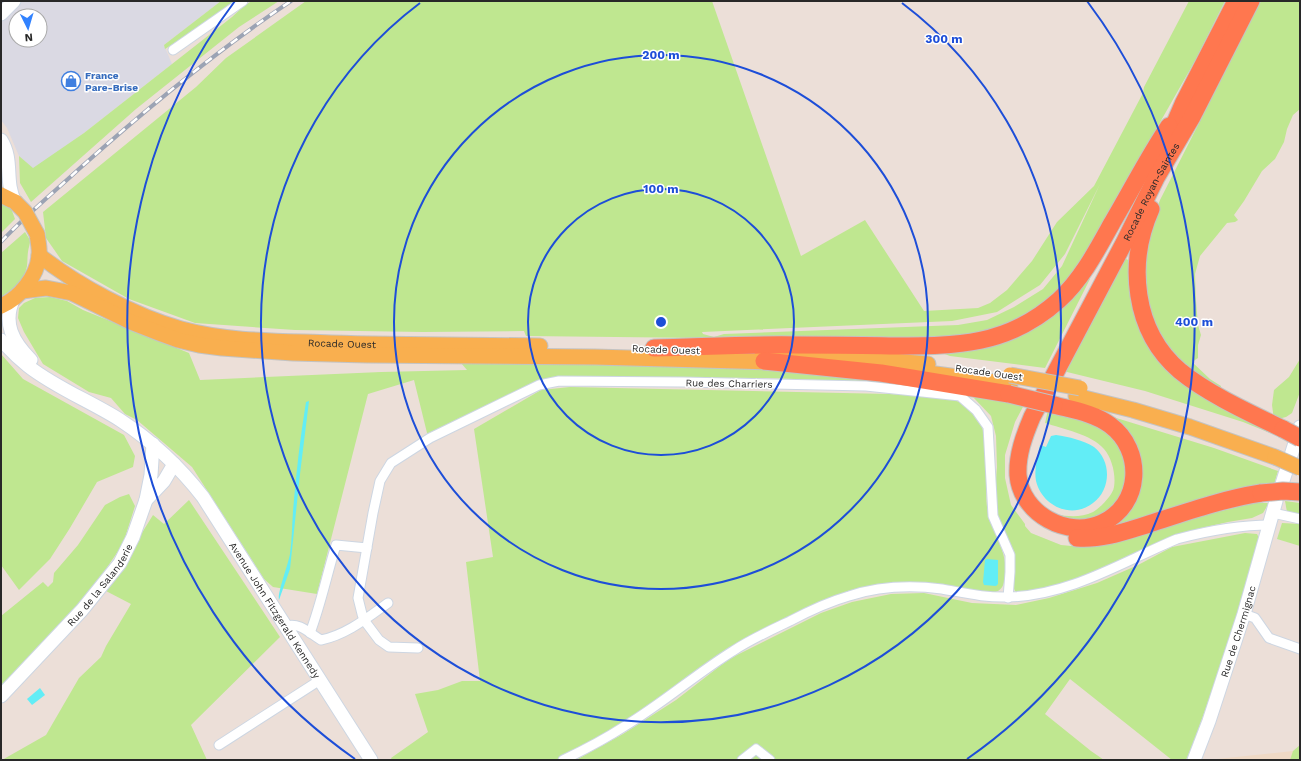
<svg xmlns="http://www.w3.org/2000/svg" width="1301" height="761" viewBox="0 0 1301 761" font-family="'Work Sans',sans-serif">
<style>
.industrial{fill:#dad9e3;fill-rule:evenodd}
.education{fill:#efd9c5}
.green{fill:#bfe790;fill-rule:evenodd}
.water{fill:#62edf6}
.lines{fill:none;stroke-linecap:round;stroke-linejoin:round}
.street-casing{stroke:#cdd6e2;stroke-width:11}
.secondary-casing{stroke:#cdd6e2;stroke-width:15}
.primary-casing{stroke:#c3c3c3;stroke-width:17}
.highway-casing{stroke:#c3c3c3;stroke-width:19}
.street{stroke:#fff;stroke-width:9}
.secondary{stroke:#fff;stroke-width:13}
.primary{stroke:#f9af4f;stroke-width:15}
.highway{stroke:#ff774f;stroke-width:17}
.rail-casing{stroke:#9ba3b4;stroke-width:4}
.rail{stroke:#fff;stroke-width:2.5;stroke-dasharray:8;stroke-linecap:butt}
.primary-bridge-casing{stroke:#c3c3c3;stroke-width:17;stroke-linecap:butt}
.highway-bridge-casing{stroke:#c3c3c3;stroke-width:19;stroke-linecap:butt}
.primary-bridge{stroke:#f9af4f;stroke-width:15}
.highway-bridge{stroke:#ff774f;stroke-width:17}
.ring{fill:none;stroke:#1d4ed8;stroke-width:2}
.labels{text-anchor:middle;stroke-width:3;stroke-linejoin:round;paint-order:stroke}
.shop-label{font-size:10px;font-weight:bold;fill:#366cbe;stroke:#fff;text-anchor:start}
.street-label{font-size:10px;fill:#282828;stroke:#fff}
.centre{fill:#1d4ed8;stroke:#fff;stroke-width:2}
.ring-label{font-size:12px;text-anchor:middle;font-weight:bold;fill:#1d4ed8;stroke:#fff;stroke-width:3;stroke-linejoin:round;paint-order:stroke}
</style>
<rect width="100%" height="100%" fill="#ecdfd8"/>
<path class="industrial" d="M 1,1 L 221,1 L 164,45 L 172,64 L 84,133 L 33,169 L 19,156 L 7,128 L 1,120 ZM 16,16 L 40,16 L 40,40 L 16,40 Z"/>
<polygon class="education" points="1300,750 1300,760 1207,760 1293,751"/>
<g class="green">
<polygon points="221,1 239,1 165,49 164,45"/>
<polygon points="252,1 279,1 239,27 136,109 31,202 20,183 19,156 33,168 84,133 232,17 245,5"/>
<path d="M 306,1 L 712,1 L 801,256 L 865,220 L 924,311 L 978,308 L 990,303 L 1007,290 L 1032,261 L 1057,222 L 1094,186 L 1143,93 L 1144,87 L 1189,1 L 1225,1 L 1196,59 L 1075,272 L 1038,310 L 986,335 L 943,341 L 716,340 L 705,338 L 526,336 L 524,331 L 423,332 L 295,330 L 195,323 L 129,299 L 62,261 L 46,238 L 43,212 L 196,87 L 226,58 ZM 1100,184 L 1062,266 L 1043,289 L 1014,307 L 987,320 L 958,325 L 724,334 L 714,337 L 703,334 L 702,332 L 952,321 L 997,312 L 1040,285 L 1065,254 Z"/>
<polygon points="1261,1 1300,1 1300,109 1293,115 1287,129 1284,142 1275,159 1262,171 1244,201 1234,215 1238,220 1235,222 1227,223 1200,256 1195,274 1196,301 1198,325 1201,335 1198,345 1198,358 1192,362 1210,379 1221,386 1221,391 1178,363 1151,322 1142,275 1150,226 1160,200"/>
<polygon points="1,203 11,208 15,219 1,233"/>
<path d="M 25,232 C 32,243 30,240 28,252 C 27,258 28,265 26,270 C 23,283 11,290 1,297 L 1,253 Z"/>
<polygon points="1122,259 1126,259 1131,261 1155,347 1285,439 1243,422 1145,391 1067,372 1065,370"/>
<polygon points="1088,277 1090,279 1045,368 950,356 939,352 974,346"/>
<polygon points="50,297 67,301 83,310 189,353 200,380 381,372 467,370 461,363 659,362 679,365 714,368 769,370 880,377 960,391 873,382 767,378 554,377 525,389 428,437 414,380 368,394 317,594 273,587 264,579 192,467 137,420 125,414 111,398 89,392 43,364 24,332 18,318 19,308 24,303 35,298"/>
<polygon points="1,354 23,379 124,435 135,456 133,467 97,482 70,528 50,559 19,590 1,565"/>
<polygon points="1300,359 1300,392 1292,413 1286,417 1274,420 1272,405 1274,390 1289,377"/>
<path d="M 570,387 L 889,394 C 913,395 958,392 974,413 C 996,442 982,481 988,514 C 988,519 992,524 993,528 C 1000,544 1008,560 1005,578 C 1003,587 1002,590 993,593 L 869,587 L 768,628 L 633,718 L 580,749 L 558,760 L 392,760 L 391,758 L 428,732 L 415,694 L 438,690 L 462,681 L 480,681 L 466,562 L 493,557 L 474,429 L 541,390 Z"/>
<polygon points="973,397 1024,405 1015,422 1005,455 1005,478 1011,505 1025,524 1025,526 1031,533 1061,545 1082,547 1106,545 1196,517 1254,503 1269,503 1263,513 1252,518 1228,522 1197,529 1160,542 1095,573 1051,588 1020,593 1015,591 1013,586 998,520 995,492 997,467 996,436 991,416"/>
<path d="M 1048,410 L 1080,417 L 1111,434 L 1127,457 L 1125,492 L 1111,512 L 1073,524 L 1056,515 C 1068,516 1081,518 1093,512 C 1100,508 1113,495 1114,487 C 1116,475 1112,458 1104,449 C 1091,434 1063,429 1045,423 Z"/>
<polygon points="1113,417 1214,448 1278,471 1273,488 1099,534 1137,484"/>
<polygon points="129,494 135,506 123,544 91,591 11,680 1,687 1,616 43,582 48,587 53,582 54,573 78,545 105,505 120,497"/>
<polygon points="189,500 280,637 191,725 207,760 2,760 46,735 79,678 101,657 106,646 131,604 106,591 153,515 164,524"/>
<polygon points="1285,501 1300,503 1300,514 1287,512"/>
<polygon points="1282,523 1300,524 1300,546 1277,539"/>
<polygon points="1245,533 1257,534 1260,540 1246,596 1193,744 1186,760 1172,760 1070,679 1045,714 1091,751 1104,760 576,760 623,734 676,700 729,659 821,613 852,602 891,594 924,593 972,603 1016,605 1049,598 1097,583 1138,565 1172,547"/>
<polygon points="1300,745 1300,760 1290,760 1293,751"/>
</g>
<g class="water">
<path d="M 309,401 L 300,474 L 290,569 L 279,600 C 277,594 288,565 290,554 C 292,540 292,525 293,511 C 296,475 300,438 306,402 Z"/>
<path d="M 1056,435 C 1069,437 1083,440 1094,447 C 1112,461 1111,490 1093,503 C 1072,520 1042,506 1036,481 C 1034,469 1037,457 1040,445 L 1046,447 L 1051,436 Z"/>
<polygon points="987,559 998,560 998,584 996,586 984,585 983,582 985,560"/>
<polygon points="40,688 45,695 32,705 27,699"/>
</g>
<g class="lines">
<defs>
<g id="street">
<polyline points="173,50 243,1"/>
<polyline points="1273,513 1300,519"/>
<polyline points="1244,614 1255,618 1269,638 1300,649"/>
<path d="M 286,626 C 300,622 309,633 321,640 C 346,635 367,618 388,603"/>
<path d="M 310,633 C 321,604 327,574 336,545 L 367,548"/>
<polyline points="418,648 389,647 379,640 364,620 362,614 358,598 373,513 380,481 391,463 430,438 539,385 559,381 683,382 866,386 960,396 976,410 988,427 993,516 1010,555 1010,572 1008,598"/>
<polyline points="219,745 320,680"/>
<path d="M 563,760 C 584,750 605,739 625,726 C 663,703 696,674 733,651 C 751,639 771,630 790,621 C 809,611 828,602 849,596 C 880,586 911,585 942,589 C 965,593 986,598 1009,597 C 1071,595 1122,562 1177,539 C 1207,531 1238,525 1270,525"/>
<polyline points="742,760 756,749 770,760"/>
</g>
<g id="secondary">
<polyline points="1,14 14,1"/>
<path d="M 1,140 C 14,161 4,180 15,202"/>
<path d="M 14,298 C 2,323 13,342 31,360"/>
<path id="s1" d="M 1,340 C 9,349 18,358 28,366 C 56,388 90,401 120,420 C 152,441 179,466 203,497 L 371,760"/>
<polyline points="1281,487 1300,427"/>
<polyline points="146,500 151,475 153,444"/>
<path id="s2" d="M 1,696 L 82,610 L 120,563 L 133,537 L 146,500 L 164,481 L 174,464"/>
<path id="s3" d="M 1194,760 L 1209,721 L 1244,614 L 1276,501"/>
</g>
<g id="primary">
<polyline points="1,195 15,202"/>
<path id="s4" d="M 39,255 C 76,285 135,316 181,329 C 229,342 281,341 331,343 C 401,345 471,345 540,346"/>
<polyline points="22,291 46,288 72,293 131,322 159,333 178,340 199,345 222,348 293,353 367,355 595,357 775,362"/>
<path d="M 1,306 C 20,298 37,276 39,256 C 40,249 38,241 37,234"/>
<polyline points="762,352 844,357 928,364"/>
<polyline points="913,371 1010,384"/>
<polyline points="1076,396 1133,410 1190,427 1275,457"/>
</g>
<g id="highway">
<polyline points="1168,139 1183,104 1236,1"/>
<path d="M 1151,209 C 1127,263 1133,331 1180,371 C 1208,394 1250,413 1283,429"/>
<path d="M 654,348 C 702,347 750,344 798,345 C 828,345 859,345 889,346 C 954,346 1007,347 1059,300 C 1082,279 1097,250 1112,223 C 1131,191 1148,157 1169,126"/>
<polyline points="764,361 881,373 1009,394"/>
<path id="s5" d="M 1054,405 C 1073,410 1094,413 1110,425 C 1144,450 1142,505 1102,523 C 1068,539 1021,514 1018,475 C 1017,455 1024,436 1032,417 L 1124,243 L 1156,178 L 1192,117 L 1251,1"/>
<path d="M 1077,538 C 1102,540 1126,531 1149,524 C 1186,512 1223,499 1261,493"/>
</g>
</defs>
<use href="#street" class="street-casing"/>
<use href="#secondary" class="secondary-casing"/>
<use href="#primary" class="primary-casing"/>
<use href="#highway" class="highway-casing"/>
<use href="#street" class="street"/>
<use href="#secondary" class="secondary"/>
<use href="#primary" class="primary"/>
<use href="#highway" class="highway"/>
<defs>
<path id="rail" d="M 1,242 C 25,216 53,193 79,169 C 146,109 216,51 291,1"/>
</defs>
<use href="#rail" class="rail-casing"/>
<use href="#rail" class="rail"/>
<defs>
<g id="primary-bridge">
<polyline points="15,202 25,212 37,234"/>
<polyline points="1010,375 1080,388"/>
<polyline points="1275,457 1300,468"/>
</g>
<g id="highway-bridge">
<polyline points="1009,394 1054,405"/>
<polyline points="1283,429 1300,438"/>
<polyline points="1261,493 1283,491 1300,492"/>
</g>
</defs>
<use href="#primary-bridge" class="primary-bridge-casing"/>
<use href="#highway-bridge" class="highway-bridge-casing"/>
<use href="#primary-bridge" class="primary-bridge"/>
<use href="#highway-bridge" class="highway-bridge"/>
</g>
<g class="ring">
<circle cx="661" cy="322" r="133"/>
<circle cx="661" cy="322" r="267"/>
<path d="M902 3A400 400 0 1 1 420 3"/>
<path d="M355 759A533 533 0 0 1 235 1M1087 1A533 533 0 0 1 967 759"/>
</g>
<defs>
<symbol id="shop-ring" viewBox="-11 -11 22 22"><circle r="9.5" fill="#fff" stroke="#3f7fe0" stroke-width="1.5"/><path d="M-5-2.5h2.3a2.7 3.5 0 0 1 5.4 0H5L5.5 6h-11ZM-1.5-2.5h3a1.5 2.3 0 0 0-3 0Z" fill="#3f7fe0"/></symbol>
</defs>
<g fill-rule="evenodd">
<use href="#shop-ring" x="60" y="70" width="22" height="22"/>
</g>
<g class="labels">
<g class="shop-label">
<text x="85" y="79">France<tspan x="85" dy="12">Pare-Brise</tspan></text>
</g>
<g class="street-label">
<text dy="4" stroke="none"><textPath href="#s5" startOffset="605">Rocade Royan-Saintes</textPath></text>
<text dy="4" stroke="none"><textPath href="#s4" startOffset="323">Rocade Ouest</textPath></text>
<text transform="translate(666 349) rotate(2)" y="4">Rocade Ouest</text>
<text transform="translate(989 372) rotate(8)" y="4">Rocade Ouest</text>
<text transform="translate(729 383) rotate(1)" y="4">Rue des Charriers</text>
<text dy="4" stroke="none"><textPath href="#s2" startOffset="149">Rue de la Salanderie</textPath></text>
<text dy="4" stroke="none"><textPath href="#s1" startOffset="392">Avenue John Fitzgerald Kennedy</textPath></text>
<text dy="4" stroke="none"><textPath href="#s3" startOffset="136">Rue de Chermignac</textPath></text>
</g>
</g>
<circle cx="661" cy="322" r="6" class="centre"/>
<g class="ring-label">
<text x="944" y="43">300 m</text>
<text x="661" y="59">200 m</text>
<text x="661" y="193">100 m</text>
<text x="1194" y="326">400 m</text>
</g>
<rect width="1301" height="761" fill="none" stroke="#282828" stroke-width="4"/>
<g transform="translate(28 28) rotate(175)"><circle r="19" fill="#ffffff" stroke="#a9a9a9"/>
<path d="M0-3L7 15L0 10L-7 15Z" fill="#3182ff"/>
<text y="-6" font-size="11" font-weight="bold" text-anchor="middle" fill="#282828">N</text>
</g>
</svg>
